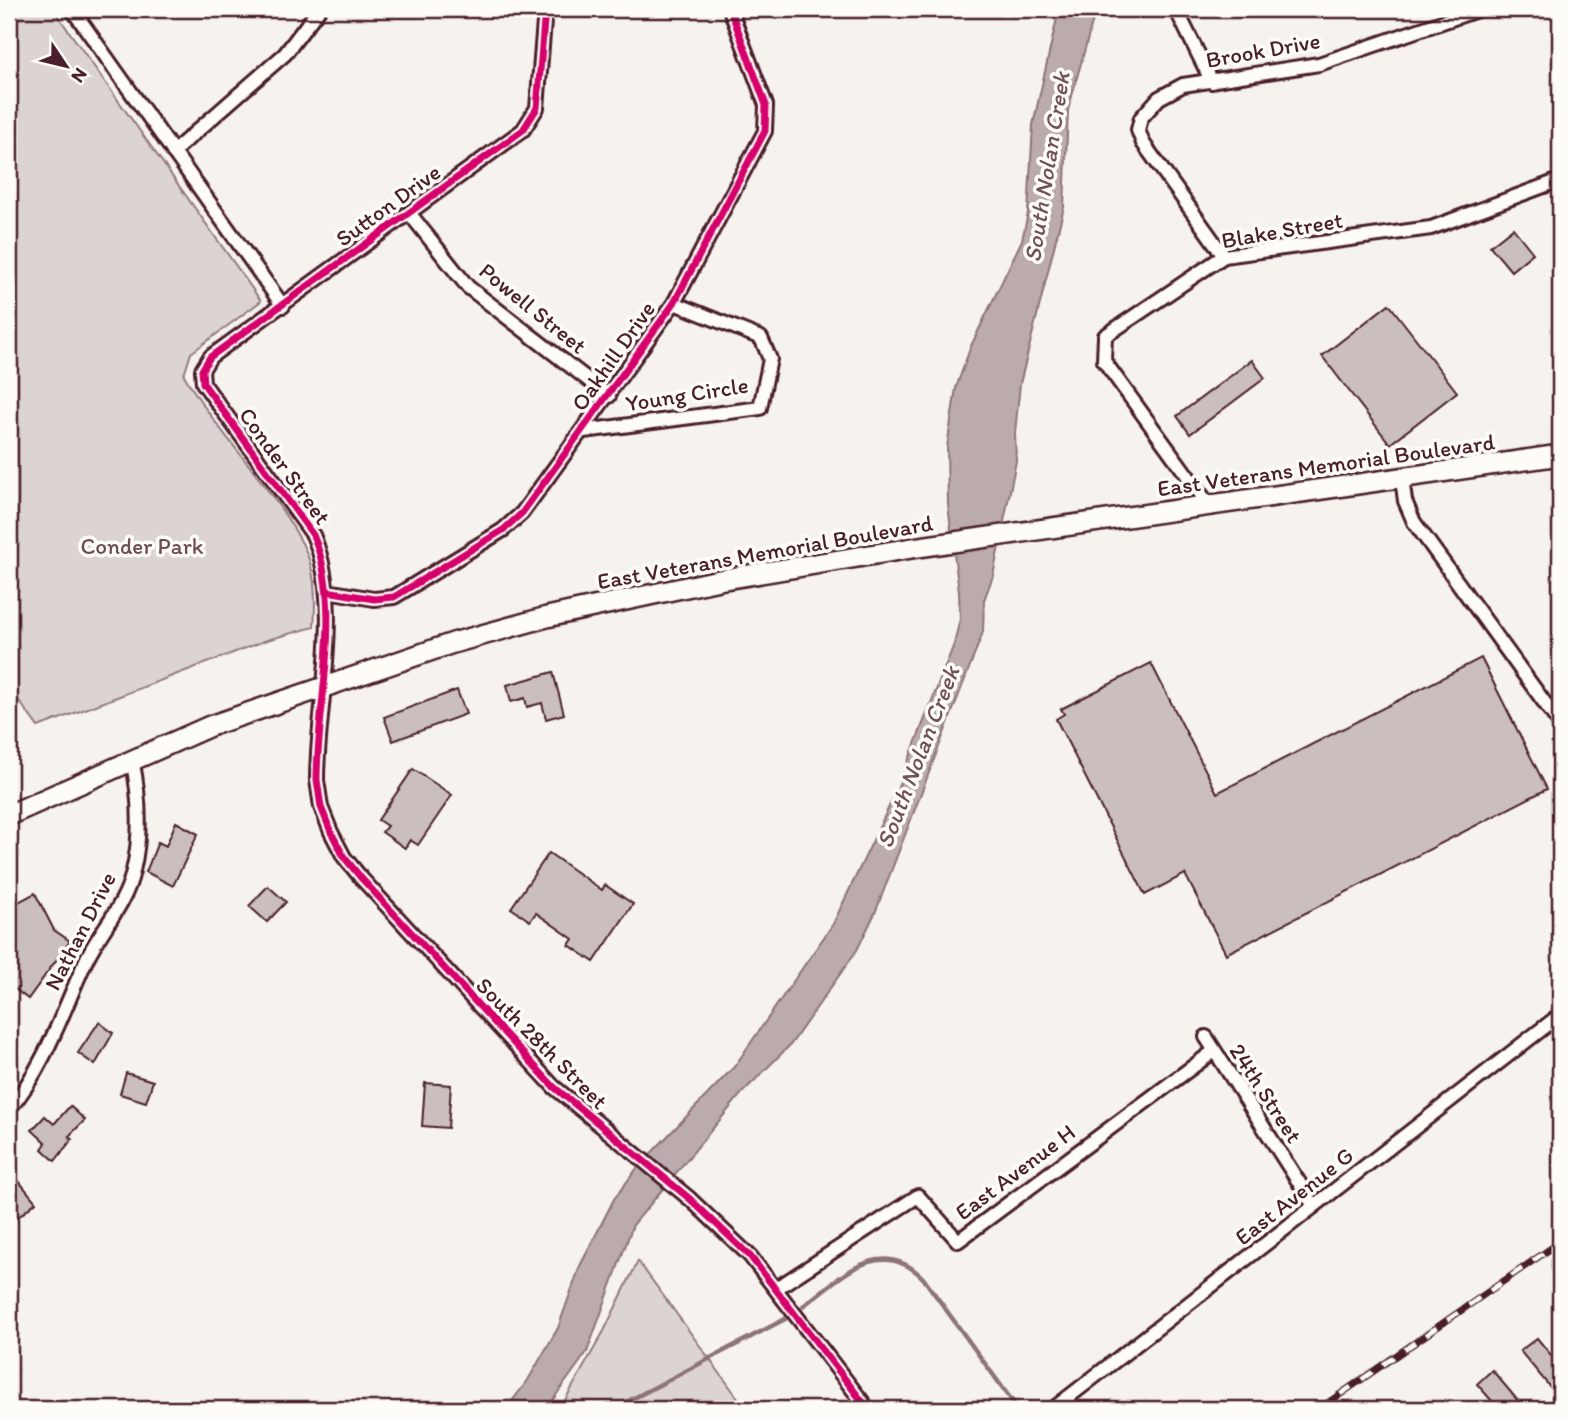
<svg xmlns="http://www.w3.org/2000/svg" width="1569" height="1418" viewBox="0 0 1569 1418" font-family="Itim,sans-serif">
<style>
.green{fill:#dcd4d2;stroke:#937a7e;stroke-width:2}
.water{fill:#bbabac;stroke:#8e7378;stroke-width:2}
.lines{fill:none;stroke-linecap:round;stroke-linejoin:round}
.stream{stroke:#8e7378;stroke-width:4.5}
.building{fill:#cbbfbe;stroke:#4a1f2b;stroke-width:2}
.minor-casing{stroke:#4a1f2b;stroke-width:18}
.primary-casing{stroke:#4a1f2b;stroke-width:24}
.minor{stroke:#fdfcf7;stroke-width:12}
.primary{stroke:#fdfcf7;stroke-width:19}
.rail-casing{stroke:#4a1f2b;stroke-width:7}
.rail{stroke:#fdfcf7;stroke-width:4.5;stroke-dasharray:13;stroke-linecap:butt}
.cycleway-casing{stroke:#fdfcf7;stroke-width:11}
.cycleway{stroke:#d6006c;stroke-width:7}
.labels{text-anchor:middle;stroke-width:7;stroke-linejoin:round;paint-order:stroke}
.street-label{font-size:23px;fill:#4a1f2b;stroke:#fdfcf7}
.park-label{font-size:23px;fill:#6e4c55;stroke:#fdfcf7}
.water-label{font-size:24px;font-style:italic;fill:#725058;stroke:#fdfcf7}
</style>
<rect width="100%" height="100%" fill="#f6f3ef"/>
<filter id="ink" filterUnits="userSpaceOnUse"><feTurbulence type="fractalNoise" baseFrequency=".0143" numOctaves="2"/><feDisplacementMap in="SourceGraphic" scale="14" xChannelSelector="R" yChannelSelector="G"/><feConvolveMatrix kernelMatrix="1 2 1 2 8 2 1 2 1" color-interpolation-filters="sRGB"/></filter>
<g filter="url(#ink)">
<g class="green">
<path d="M 9,9 L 53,9 L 261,301 L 191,353 L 184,375 C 218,434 270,483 302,543 C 316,568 316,599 314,627 L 267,640 L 38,727 L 9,687 Z"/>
<polygon points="638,1261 746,1409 560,1409 604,1331"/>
</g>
<polygon class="water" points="1059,9 1096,9 1068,110 1064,207 1020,384 1015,433 1016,461 993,576 984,600 983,632 875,913 857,950 791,1044 742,1093 633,1225 587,1352 546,1409 506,1409 528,1380 558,1328 580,1266 614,1199 638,1167 734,1067 833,924 897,790 954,644 960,619 959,592 948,505 947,447 956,388 971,346 1022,240 1028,213 1033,125"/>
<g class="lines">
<g class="stream">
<path d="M 803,1306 C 839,1279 880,1234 923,1278 L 1018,1409"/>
<polyline points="613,1409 787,1318"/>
</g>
</g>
<g class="building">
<polygon points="1513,228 1533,253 1511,271 1490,246"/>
<polygon points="1389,304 1457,392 1390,444 1322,356"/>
<polygon points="1252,360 1265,378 1190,434 1177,416"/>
<polygon points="1481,658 1547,789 1226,954 1185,874 1145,895 1056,719 1064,714 1061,709 1151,663 1217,793"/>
<polygon points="553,672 564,714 546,719 542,703 527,707 525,698 511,702 507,685"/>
<polygon points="457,690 466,714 393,741 384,717"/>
<polygon points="413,769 452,795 418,845 410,840 405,848 382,832 387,826 378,820"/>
<polygon points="176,822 198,834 173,886 146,872 158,842 166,846"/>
<polygon points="549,853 602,890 605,885 633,904 594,962 569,945 573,939 536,913 530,921 511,908"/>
<polygon points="268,886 286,902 267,922 249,906"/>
<polygon points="35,893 54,930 70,941 28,999 11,986 14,981 9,977 9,907"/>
<polygon points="99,1022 113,1033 95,1065 78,1053"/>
<polygon points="126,1073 153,1081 146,1102 120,1094"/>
<polygon points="425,1083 451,1085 448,1128 422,1126"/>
<polygon points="70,1106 85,1120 69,1136 72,1139 55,1161 42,1149 46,1143 32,1130 45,1116 54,1124"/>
<polygon points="9,1169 36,1202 9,1225"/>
<polygon points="1537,1338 1560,1366 1560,1399 1520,1351"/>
<polygon points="1492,1370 1525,1409 1499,1409 1477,1384"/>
</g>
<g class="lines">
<defs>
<g id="minor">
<polyline points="72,9 283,306"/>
<path d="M 545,9 L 537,108 L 523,130 L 210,357 L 202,370 L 203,383 L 313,535 C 344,607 317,702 317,780 L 321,807 L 331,832 L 344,857 L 362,879 L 554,1087 L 690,1199 L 750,1256 L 868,1409"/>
<polyline points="1176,9 1212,82"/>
<polyline points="173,152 285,54 319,9"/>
<polyline points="410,214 468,287 609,396"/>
<polyline points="1224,256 1143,143 1138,130 1141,118 1159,98 1183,85 1319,64 1480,9"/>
<polyline points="584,431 760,408 770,359 761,338 674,303"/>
<polyline points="1402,478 1405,501 1414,522 1560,724"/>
<polyline points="1211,508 1104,361 1105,336 1224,256 1431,228 1560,180"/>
<polyline points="327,591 374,599 394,597 503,530 522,513 674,303 765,131 766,105 730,9"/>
<polyline points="1206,1037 1314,1206"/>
<path d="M 9,1109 C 46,1066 64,1007 88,956 C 103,927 126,904 133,871 C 142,833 140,797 132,759"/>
<polyline points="777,1288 918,1196 958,1241 1214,1051"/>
<polyline points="1053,1409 1560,1015"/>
</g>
<polyline id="primary" points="9,815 210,726 453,643 547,617 719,580 912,548 1560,455"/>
</defs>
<use href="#minor" class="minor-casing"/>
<use href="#primary" class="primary-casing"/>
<use href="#minor" class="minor"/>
<use href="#primary" class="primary"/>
<defs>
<polyline id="rail" points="1319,1409 1560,1242"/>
</defs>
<use href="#rail" class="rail-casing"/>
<use href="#rail" class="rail"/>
<defs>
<g id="cycleway">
<path d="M 545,9 L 537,108 L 523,130 L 210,357 L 202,370 L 203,383 L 313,535 C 344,607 317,702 317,780 L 321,807 L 331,832 L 344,857 L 362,879 L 554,1087 L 690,1199 L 750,1256 L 868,1409"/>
<polyline points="327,591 374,599 394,597 503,530 522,513 674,303 765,131 766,105 730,9"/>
</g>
</defs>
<use href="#cycleway" class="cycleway-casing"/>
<use href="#cycleway" class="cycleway"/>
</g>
</g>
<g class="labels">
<g class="street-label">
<text transform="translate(1263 50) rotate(-10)" y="8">Brook Drive</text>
<text transform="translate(388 205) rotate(-36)" y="8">Sutton Drive</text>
<text transform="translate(1282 230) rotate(-10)" y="8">Blake Street</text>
<text transform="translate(533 308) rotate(39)" y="8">Powell Street</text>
<text transform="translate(613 356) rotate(-55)" y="8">Oakhill Drive</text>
<text transform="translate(687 394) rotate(-9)" y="8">Young Circle</text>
<text transform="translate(1326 465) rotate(-8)" y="8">East Veterans Memorial Boulevard</text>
<text transform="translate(285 466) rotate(54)" y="8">Conder Street</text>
<text transform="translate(765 552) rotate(-10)" y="8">East Veterans Memorial Boulevard</text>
<text transform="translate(80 931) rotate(-63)" y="8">Nathan Drive</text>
<text transform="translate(542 1043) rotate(45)" y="8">South 28th Street</text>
<text transform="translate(1266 1093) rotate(57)" y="8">24th Street</text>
<text transform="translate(1015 1172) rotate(-37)" y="8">East Avenue H</text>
<text transform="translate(1294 1196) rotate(-38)" y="8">East Avenue G</text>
</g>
<g class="park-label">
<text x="142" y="554">Conder Park</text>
</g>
<g class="water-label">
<text transform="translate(1047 167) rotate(-81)" y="8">South Nolan Creek</text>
<text transform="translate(918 757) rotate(-69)" y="8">South Nolan Creek</text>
</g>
</g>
<rect width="1569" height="1418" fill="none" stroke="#fdfcf7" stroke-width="35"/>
<rect x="18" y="18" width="1534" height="1383" fill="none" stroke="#4a1f2b" stroke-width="2.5" filter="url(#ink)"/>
<g transform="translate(66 66) rotate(125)" stroke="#fdfcf7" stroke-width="5" paint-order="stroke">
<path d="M0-5L12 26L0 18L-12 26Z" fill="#4a1f2b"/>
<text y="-10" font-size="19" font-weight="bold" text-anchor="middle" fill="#4a1f2b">N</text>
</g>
</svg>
